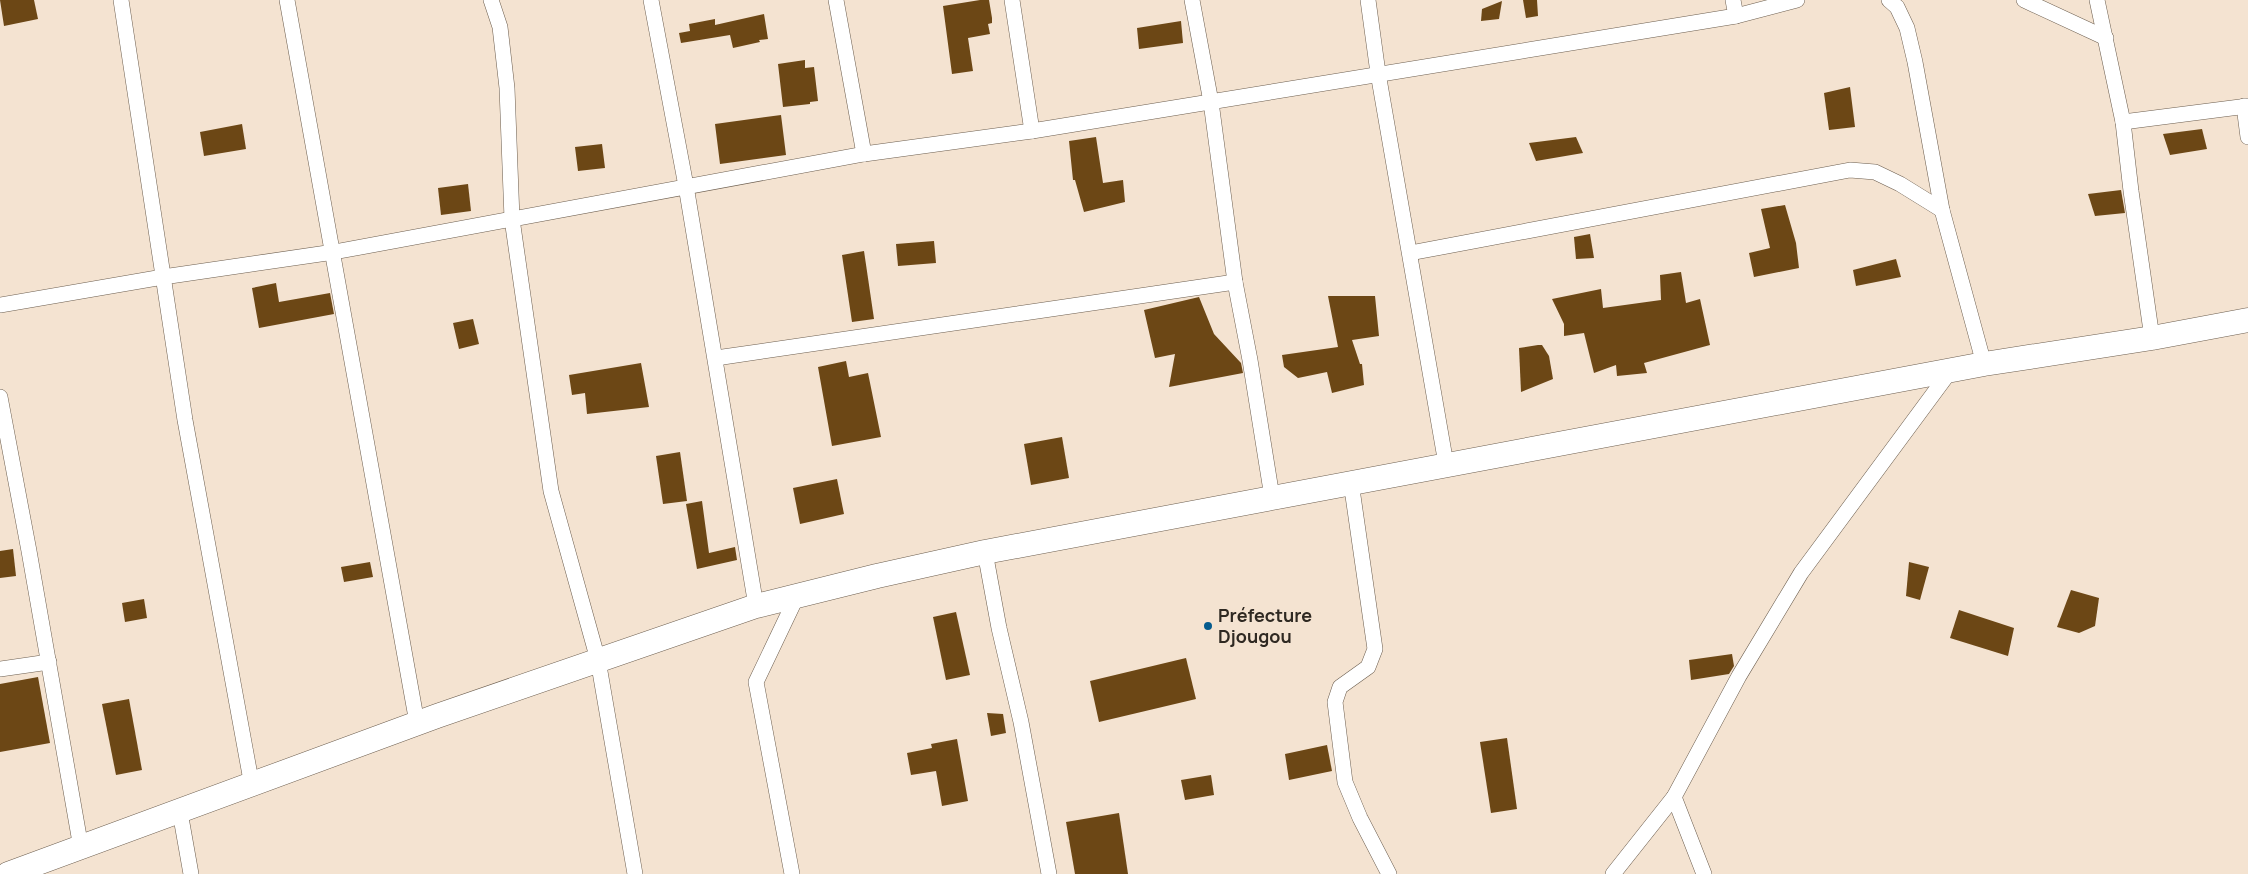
<svg xmlns="http://www.w3.org/2000/svg" width="2248" height="874" viewBox="0 0 2248 874" font-family="Manrope,sans-serif">
<style>
.building{fill:#6c4715}
.lines{fill:none;stroke-linecap:round;stroke-linejoin:round}
.street-casing{stroke:#6c5e4f;stroke-width:16}
.primary-casing{stroke:#6c5e4f;stroke-width:25}
.street{stroke:#fff;stroke-width:15}
.primary{stroke:#fff;stroke-width:24}
.poi-dot{fill:#055b8d;stroke:#f4e3d1;stroke-width:2}
.labels{text-anchor:middle;stroke-width:5;stroke-linejoin:round;paint-order:stroke}
.poi-label{font-size:18px;font-weight:bold;fill:#2f2922;stroke:#f4e3d1;text-anchor:start}
</style>
<rect width="100%" height="100%" fill="#f4e3d1"/>
<g class="building">
<polygon points="0,0 34,0 38,19 4,26"/>
<polygon points="980,0 989,0 992,18 992,23 988,24 990,34 968,38 973,71 952,74 943,6"/>
<polygon points="1523,0 1537,0 1538,16 1526,18"/>
<polygon points="1502,1 1499,19 1481,21 1482,9"/>
<polygon points="764,14 768,39 759,40 760,42 733,48 730,35 681,43 679,33 690,31 689,24 715,19 715,25"/>
<polygon points="1181,21 1183,43 1139,49 1137,28"/>
<polygon points="805,60 805,68 814,67 818,101 810,102 810,104 783,107 778,64"/>
<polygon points="1850,87 1855,127 1829,130 1824,93"/>
<polygon points="781,115 786,155 720,164 715,124"/>
<polygon points="242,124 246,149 204,156 200,132"/>
<polygon points="2202,129 2207,149 2170,155 2163,134"/>
<polygon points="1096,137 1103,183 1123,180 1125,202 1084,212 1075,180 1073,180 1069,141"/>
<polygon points="1576,137 1583,153 1536,161 1529,143"/>
<polygon points="602,144 605,168 578,171 575,147"/>
<polygon points="468,184 471,211 441,215 438,188"/>
<polygon points="2121,190 2125,213 2095,216 2088,194"/>
<polygon points="1785,205 1796,243 1799,268 1754,277 1749,253 1770,248 1761,209"/>
<polygon points="1590,234 1594,258 1576,259 1574,237"/>
<polygon points="934,241 936,263 898,266 896,244"/>
<polygon points="864,251 874,319 852,322 842,255"/>
<polygon points="1896,259 1901,277 1856,286 1853,270"/>
<polygon points="1681,272 1686,303 1700,299 1710,345 1644,363 1647,373 1617,376 1616,365 1594,373 1584,333 1564,336 1564,324 1552,299 1601,289 1603,308 1661,300 1660,275"/>
<polygon points="276,283 279,302 330,293 334,314 259,328 252,288"/>
<polygon points="1328,296 1375,296 1379,336 1352,340 1360,364 1362,364 1364,385 1332,393 1327,372 1298,378 1284,367 1282,355 1338,347"/>
<polygon points="1199,297 1214,334 1241,363 1243,373 1169,387 1175,354 1155,358 1144,310"/>
<polygon points="473,319 479,344 459,349 453,323"/>
<polygon points="1538,345 1542,345 1549,356 1553,379 1521,392 1519,348"/>
<polygon points="846,361 849,377 868,373 881,437 832,446 818,367"/>
<polygon points="641,363 649,407 587,414 585,393 572,395 569,375"/>
<polygon points="1062,437 1069,478 1031,485 1024,444"/>
<polygon points="680,452 687,501 663,504 656,456"/>
<polygon points="837,479 844,514 800,524 793,488"/>
<polygon points="702,501 709,553 735,547 737,560 697,569 686,504"/>
<polygon points="13,549 16,576 0,578 0,551"/>
<polygon points="370,562 373,577 344,582 341,567"/>
<polygon points="1909,562 1929,567 1920,600 1906,596"/>
<polygon points="2071,590 2099,598 2095,626 2079,633 2057,627"/>
<polygon points="144,599 147,618 125,622 122,603"/>
<polygon points="1959,610 2014,628 2008,656 1950,638"/>
<polygon points="956,612 970,675 946,680 933,617"/>
<polygon points="1732,654 1734,666 1729,674 1691,680 1689,660"/>
<polygon points="1186,658 1196,699 1099,722 1090,681"/>
<polygon points="38,677 50,743 0,752 0,684"/>
<polygon points="129,699 142,770 116,775 102,704"/>
<polygon points="987,713 1003,714 1006,733 991,736"/>
<polygon points="1507,738 1517,809 1491,813 1480,742"/>
<polygon points="957,739 968,801 942,806 936,771 911,775 907,753 932,748 931,744"/>
<polygon points="1327,745 1332,771 1289,780 1285,754"/>
<polygon points="1211,775 1214,795 1185,800 1181,780"/>
<polygon points="1119,813 1128,874 1075,874 1066,822"/>
</g>
<g class="lines">
<defs>
<g id="street">
<polyline points="121,0 185,420 252,786"/>
<polyline points="287,0 417,723"/>
<polyline points="491,0 500,27 507,88 512,219 551,491 598,660 635,874"/>
<polyline points="651,0 686,186 756,606"/>
<polyline points="836,0 864,154"/>
<polyline points="1012,0 1032,131"/>
<polyline points="1192,0 1211,102 1235,282 1250,360 1272,497"/>
<polyline points="1368,0 1378,73 1446,464"/>
<polyline points="1733,0 1736,16"/>
<polyline points="1889,0 1897,7 1907,28 1915,62 1942,210 1984,364"/>
<polyline points="2024,0 2106,38"/>
<polyline points="2097,0 2123,122 2131,191 2152,338"/>
<polyline points="2244,106 2248,137"/>
<polyline points="2123,122 2248,106"/>
<polyline points="1410,253 1850,170 1875,172 1900,184 1942,210"/>
<polyline points="0,305 163,277 334,252 864,154 1032,131 1736,16 1797,0"/>
<polyline points="716,358 1235,282"/>
<polyline points="0,397 29,551 81,848"/>
<polyline points="1351,482 1375,649 1368,667 1340,687 1335,702 1345,782 1360,818 1389,874"/>
<polyline points="985,552 999,628 1021,722 1049,874"/>
<polyline points="0,669 49,662"/>
<polyline points="1674,797 1704,874"/>
<polyline points="180,812 191,874"/>
<polyline points="792,874 756,682 797,596"/>
<polyline points="1613,874 1674,797 1739,676 1801,573 1951,370"/>
</g>
<polyline id="primary" points="8,874 437,716 756,606 877,576 985,552 1984,364 2152,338 2248,320"/>
</defs>
<use href="#street" class="street-casing"/>
<use href="#primary" class="primary-casing"/>
<use href="#street" class="street"/>
<use href="#primary" class="primary"/>
</g>
<circle class="poi-dot" cx="1208" cy="626" r="5"/>
<g class="labels">
<g class="poi-label">
<text x="1218" y="622">Préfecture<tspan x="1218" dy="21">Djougou</tspan></text>
</g>
</g>
</svg>
